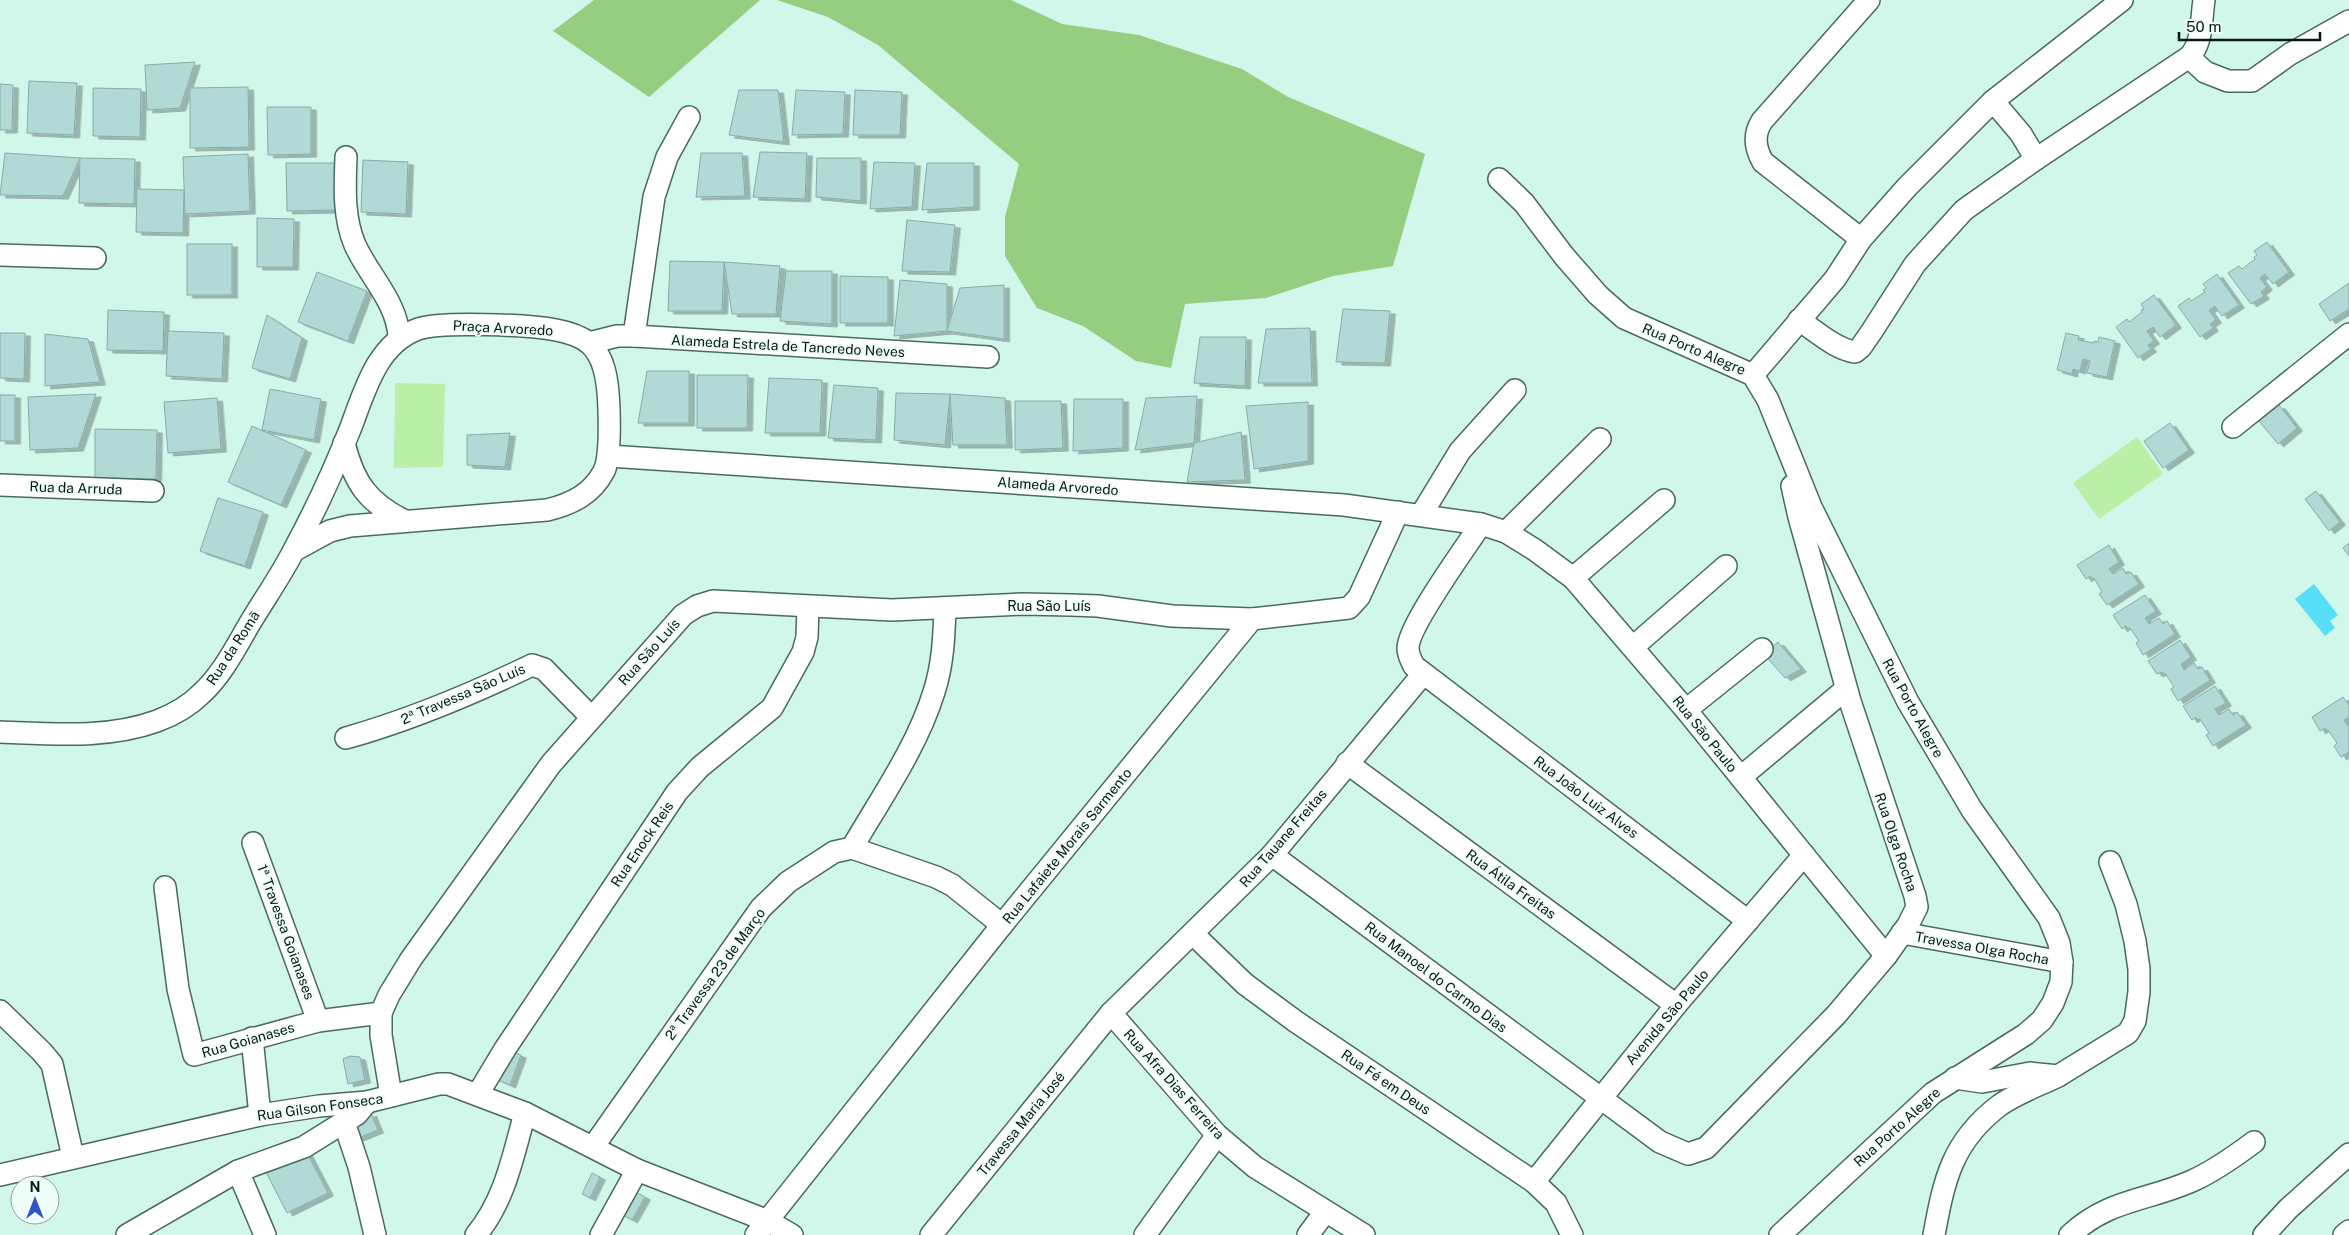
<svg xmlns="http://www.w3.org/2000/svg" width="2349" height="1235" viewBox="0 0 2349 1235" font-family="'Public Sans',sans-serif">
<style>
.green{fill:#baefa7}
.forest{fill:#95ce81}
.water{fill:#56dff6}
.building{fill:#b1d9d6;stroke:#85acaa;filter:url(#shadow)}
.lines{fill:none;stroke-linecap:round;stroke-linejoin:round}
.minor-casing{stroke:#496a60;stroke-width:24}
.minor{stroke:#fff;stroke-width:21}
.labels{text-anchor:middle;stroke-width:4.5;stroke-linejoin:round;paint-order:stroke}
.street-label{font-size:14px;fill:#0a1814;stroke:#effdf9}
</style>
<defs>
<filter id="shadow"><feDropShadow dx="5.5" dy="3" stdDeviation="0" flood-color="#0004"/></filter>
</defs>
<rect width="100%" height="100%" fill="#d1f6ea"/>
<g class="green">
<polygon points="395,383 445,384 443,467 394,468"/>
<polygon points="2137,437 2163,474 2099,519 2073,483"/>
</g>
<g class="forest">
<polygon points="594,0 760,0 649,97 553,31"/>
<polygon points="777,0 1011,0 1062,24 1139,35 1242,69 1288,97 1425,154 1393,266 1333,276 1266,298 1185,304 1171,368 1136,361 1083,326 1037,308 1005,256 1005,217 1019,164 878,45 828,17"/>
</g>
<polygon class="water" points="2314,584 2338,615 2330,621 2335,628 2325,636 2295,599"/>
<g class="building">
<polygon points="195,62 180,108 147,110 145,65"/>
<polygon points="29,81 77,83 74,135 27,133"/>
<polygon points="0,84 13,85 12,130 0,130"/>
<polygon points="248,87 249,147 190,148 190,88"/>
<polygon points="93,88 141,89 140,137 93,136"/>
<polygon points="739,90 778,90 784,142 729,135"/>
<polygon points="796,90 845,92 843,134 792,135"/>
<polygon points="855,90 902,92 900,135 853,135"/>
<polygon points="267,107 311,107 311,154 268,155"/>
<polygon points="760,152 807,153 805,199 753,197"/>
<polygon points="5,153 80,158 63,196 0,195"/>
<polygon points="701,153 742,153 745,196 696,197"/>
<polygon points="248,154 250,211 185,214 183,157"/>
<polygon points="80,158 135,159 134,204 79,203"/>
<polygon points="817,158 861,158 861,201 816,197"/>
<polygon points="363,160 408,162 406,214 361,212"/>
<polygon points="874,162 915,163 912,207 870,209"/>
<polygon points="286,163 335,163 336,210 287,211"/>
<polygon points="927,163 974,163 974,207 922,210"/>
<polygon points="137,189 184,190 183,233 136,232"/>
<polygon points="257,218 294,219 293,267 257,267"/>
<polygon points="907,220 955,225 950,272 902,271"/>
<polygon points="2267,242 2289,272 2273,284 2265,274 2260,278 2267,287 2261,292 2264,296 2251,304 2228,273 2239,266 2242,269 2255,259 2254,257 2257,255 2254,251"/>
<rect x="187" y="244" width="45" height="51"/>
<polygon points="670,261 724,262 722,311 668,311"/>
<polygon points="724,262 780,266 776,314 732,314"/>
<polygon points="786,271 832,271 832,324 780,321"/>
<polygon points="317,272 367,291 348,341 298,322"/>
<polygon points="2217,274 2239,305 2222,316 2215,306 2209,310 2216,320 2210,324 2213,328 2200,337 2178,306 2189,298 2191,301 2205,292 2203,290 2206,288 2203,284"/>
<polygon points="840,276 888,277 888,323 840,323"/>
<polygon points="900,280 947,284 947,331 894,336"/>
<polygon points="2349,283 2349,309 2330,321 2319,304"/>
<polygon points="1004,285 1004,339 947,331 960,288"/>
<polygon points="2154,295 2176,325 2160,337 2153,327 2147,331 2154,341 2148,345 2151,349 2138,358 2116,327 2127,319 2129,322 2142,312 2141,310 2144,309 2141,304"/>
<polygon points="1343,309 1390,311 1385,363 1336,362"/>
<polygon points="108,310 164,312 163,351 107,350"/>
<polygon points="267,315 302,338 290,379 252,368"/>
<polygon points="1310,328 1312,383 1258,383 1266,329"/>
<polygon points="168,331 224,333 222,379 166,376"/>
<polygon points="0,333 25,333 24,379 0,378"/>
<polygon points="2066,333 2079,336 2078,340 2094,343 2094,341 2098,342 2099,337 2115,341 2107,377 2087,373 2090,361 2083,359 2080,371 2073,369 2072,374 2057,370"/>
<polygon points="45,334 88,339 100,382 45,386"/>
<polygon points="1200,337 1246,337 1245,386 1194,383"/>
<polygon points="647,371 689,371 689,423 638,423"/>
<polygon points="697,375 748,375 747,428 697,428"/>
<polygon points="769,378 822,380 820,433 765,433"/>
<polygon points="834,385 878,388 876,440 828,438"/>
<polygon points="270,389 321,399 314,440 262,430"/>
<polygon points="896,393 950,394 945,445 894,440"/>
<polygon points="96,394 78,448 30,450 28,397"/>
<polygon points="950,394 1005,398 1007,445 953,445"/>
<rect x="0" y="395" width="15" height="46"/>
<polygon points="1197,396 1194,443 1135,450 1146,398"/>
<polygon points="217,398 221,449 168,453 164,402"/>
<polygon points="1074,399 1123,399 1123,448 1073,451"/>
<polygon points="1015,401 1061,401 1063,448 1015,450"/>
<polygon points="1308,402 1308,461 1254,469 1246,406"/>
<polygon points="2279,405 2297,428 2278,444 2259,421"/>
<polygon points="2170,423 2189,450 2163,468 2144,441"/>
<polygon points="252,426 306,450 281,505 228,482"/>
<polygon points="95,429 157,430 156,479 95,478"/>
<polygon points="1241,432 1245,480 1187,482 1194,443"/>
<polygon points="510,433 505,467 467,465 467,435"/>
<polygon points="2316,491 2340,522 2329,531 2305,499"/>
<polygon points="218,498 263,512 245,566 200,551"/>
<polygon points="2349,543 2349,556 2343,548"/>
<polygon points="2109,545 2119,562 2109,569 2113,574 2123,568 2126,574 2131,572 2139,584 2107,605 2099,594 2102,592 2094,578 2092,579 2090,576 2086,579 2077,565"/>
<polygon points="2145,595 2156,611 2145,618 2149,624 2159,618 2163,624 2167,621 2175,634 2143,655 2136,643 2139,641 2130,628 2128,629 2126,626 2122,629 2113,615"/>
<polygon points="2180,640 2191,657 2181,664 2184,670 2194,663 2198,669 2202,667 2210,680 2178,701 2171,689 2174,687 2165,673 2163,674 2162,672 2157,674 2148,661"/>
<polygon points="1778,642 1801,669 1785,678 1764,654"/>
<polygon points="2215,686 2226,703 2215,709 2219,715 2229,709 2233,715 2237,712 2246,725 2213,746 2206,735 2209,733 2200,719 2198,720 2196,717 2192,720 2183,706"/>
<polygon points="2343,697 2349,705 2349,717 2344,720 2348,726 2349,725 2349,752 2341,757 2334,746 2337,743 2328,730 2327,731 2325,728 2320,731 2312,717"/>
<polygon points="505,1049 521,1055 510,1085 494,1078"/>
<polygon points="350,1056 360,1057 365,1080 348,1084 343,1059"/>
<polygon points="371,1113 378,1130 351,1141 350,1122"/>
<polygon points="304,1147 328,1193 287,1213 265,1170"/>
<polygon points="592,1173 600,1177 590,1198 582,1194"/>
<polygon points="634,1191 645,1197 632,1220 621,1214"/>
</g>
<g class="lines">
<defs>
<g id="minor">
<polyline points="2189,57 2205,72 2228,81 2252,81 2290,54 2349,21"/>
<polyline points="1993,101 2122,0"/>
<path d="M 346,157 C 345,186 343,217 355,245 C 369,276 398,303 399,338"/>
<polyline points="1499,179 1524,203 1564,256 1598,295 1624,318 1753,375 1768,400 1811,507 1908,702 1972,810 2049,918 2059,943 2062,962 2061,982 2053,1003 2042,1020 2026,1034 1933,1093 1780,1235"/>
<path d="M 1861,239 L 1763,162 C 1755,148 1753,135 1762,121 L 1869,0"/>
<polyline points="0,255 95,258"/>
<path d="M 1799,320 C 1816,331 1835,349 1855,352 L 1861,347 L 1872,331 L 1915,264 L 1964,210 L 2036,159"/>
<polyline points="634,336 654,197 667,157 689,117"/>
<polyline points="589,343 617,336 634,336 988,357"/>
<path d="M 1753,375 L 1835,279 L 1861,239 L 1907,187 L 1993,101 L 2021,134 L 2036,159 L 2189,57 C 2203,43 2201,19 2204,0"/>
<polyline points="2233,427 2349,334"/>
<path d="M 344,443 C 354,483 368,503 405,521"/>
<polyline points="609,456 1344,505 1481,524 1506,532 1535,550 1573,578 1686,710 1886,956"/>
<polyline points="0,485 153,491"/>
<polyline points="1421,515 1460,451 1515,390"/>
<path d="M 1481,524 C 1466,547 1408,626 1408,648 C 1408,655 1411,660 1414,666 L 1748,921"/>
<polyline points="1506,532 1600,439"/>
<polyline points="1573,578 1664,500"/>
<polyline points="1633,647 1726,566"/>
<polyline points="1686,710 1762,649"/>
<path d="M 0,732 C 52,734 108,739 157,721 C 173,715 189,706 201,694 C 222,675 236,647 250,623 C 265,598 282,574 295,548 C 316,509 335,468 351,427 C 365,390 377,344 418,329 C 441,321 530,325 556,330 C 567,332 580,336 589,343 C 596,349 602,360 604,369 C 610,388 612,454 604,471 C 592,494 572,504 547,510 L 350,526 L 330,531 L 295,550"/>
<path d="M 346,738 C 410,720 472,694 532,665 L 544,669 L 591,717"/>
<polyline points="1347,763 1676,1005"/>
<polyline points="1741,777 1846,689"/>
<polyline points="253,843 318,1021"/>
<path d="M 852,848 C 881,798 917,747 934,692 C 943,664 944,637 945,608"/>
<polyline points="1272,855 1660,1142 1688,1154 1706,1148 1836,1015 1886,956 1908,925 1917,907 1915,896 1850,701 1799,517 1792,486"/>
<polyline points="165,887 178,989 194,1055 318,1021 381,1013"/>
<polyline points="1902,933 2062,962"/>
<polyline points="1193,934 1245,984 1295,1021 1534,1182 1556,1203 1572,1235"/>
<polyline points="0,1011 42,1052 52,1064 73,1157"/>
<polyline points="1111,1013 1217,1135 1255,1167 1364,1235"/>
<polyline points="252,1038 260,1115"/>
<polyline points="1955,1078 1982,1082 2030,1073 2058,1076 2128,1033 2135,1021 2139,992 2139,969 2135,941 2126,904 2110,862"/>
<polyline points="478,1094 505,1049 677,792 700,767 772,708 803,652 807,637 808,607"/>
<polyline points="391,1096 381,1035 381,1013 389,995 411,959 551,764 683,615 697,606 713,601 892,610 1022,604 1071,605 1098,606 1172,616 1252,619"/>
<polyline points="344,1122 359,1167 375,1235"/>
<polyline points="593,1147 761,908 788,882 834,852 852,848 936,877 952,885 1002,925"/>
<polyline points="238,1171 265,1235"/>
<polyline points="0,1175 260,1115 319,1106 367,1102 439,1084 448,1084 525,1113 637,1170 768,1221 792,1235"/>
<polyline points="1534,1182 1676,1005 1804,855"/>
<polyline points="127,1235 238,1171 304,1147 357,1114 367,1102"/>
<path d="M 476,1235 C 505,1200 513,1156 525,1113"/>
<polyline points="601,1235 637,1170"/>
<polyline points="756,1235 1002,925 1252,619 1349,608 1359,597 1398,512"/>
<polyline points="931,1235 1111,1013 1272,855 1423,674"/>
<polyline points="1145,1235 1217,1135"/>
<polyline points="1308,1235 1325,1212"/>
<path d="M 1934,1235 C 1944,1180 1952,1141 2000,1105 C 2017,1093 2040,1085 2058,1076"/>
<path d="M 2070,1235 C 2109,1199 2147,1201 2192,1181 C 2214,1171 2234,1157 2254,1142"/>
<polyline points="2264,1235 2288,1209 2349,1154"/>
<polyline points="2344,1235 2349,1231"/>
</g>
</defs>
<use href="#minor" class="minor-casing"/>
<use href="#minor" class="minor"/>
</g>
<g class="labels">
<g class="street-label">
<text transform="translate(503 328) rotate(3)" y="5">Praça Arvoredo</text>
<text transform="translate(788 346) rotate(3)" y="5">Alameda Estrela de Tancredo Neves</text>
<text transform="translate(1694 349) rotate(23)" y="5">Rua Porto Alegre</text>
<text transform="translate(1058 486) rotate(4)" y="5">Alameda Arvoredo</text>
<text transform="translate(76 488) rotate(2)" y="5">Rua da Arruda</text>
<text x="1049" y="611">Rua São Luís</text>
<text transform="translate(233 648) rotate(-57)" y="5">Rua da Romã</text>
<text transform="translate(649 652) rotate(-48)" y="5">Rua São Luís</text>
<text transform="translate(463 694) rotate(-23)" y="5">2ª Travessa São Luís</text>
<text transform="translate(1913 708) rotate(61)" y="5">Rua Porto Alegre</text>
<text transform="translate(1705 734) rotate(51)" y="5">Rua São Paulo</text>
<text transform="translate(1586 797) rotate(37)" y="5">Rua João Luiz Alves</text>
<text transform="translate(1283 838) rotate(-49)" y="5">Rua Tauane Freitas</text>
<text transform="translate(1896 842) rotate(71)" y="5">Rua Olga Rocha</text>
<text transform="translate(642 844) rotate(-56)" y="5">Rua Enock Reis</text>
<text transform="translate(1067 846) rotate(-51)" y="5">Rua Lafaiete Morais Sarmento</text>
<text transform="translate(1511 884) rotate(36)" y="5">Rua Átila Freitas</text>
<text transform="translate(286 932) rotate(70)" y="5">1ª Travessa Goianases</text>
<text transform="translate(1982 948) rotate(10)" y="5">Travessa Olga Rocha</text>
<text transform="translate(715 974) rotate(-54)" y="5">2ª Travessa 23 de Março</text>
<text transform="translate(1436 977) rotate(37)" y="5">Rua Manoel do Carmo Dias</text>
<text transform="translate(1667 1017) rotate(-50)" y="5">Avenida São Paulo</text>
<text transform="translate(248 1040) rotate(-16)" y="5">Rua Goianases</text>
<text transform="translate(1386 1082) rotate(34)" y="5">Rua Fé em Deus</text>
<text transform="translate(1174 1084) rotate(48)" y="5">Rua Afra Dias Ferreira</text>
<text transform="translate(320 1107) rotate(-8)" y="5">Rua Gilson Fonseca</text>
<text transform="translate(1021 1124) rotate(-51)" y="5">Travessa Maria José</text>
<text transform="translate(1897 1127) rotate(-42)" y="5">Rua Porto Alegre</text>
</g>
</g>
<g transform="translate(35 1200)"><circle r="24" fill="#effdf9" stroke="#93a19d"/>
<path d="M0-4L9 19L0 12L-9 19Z" fill="#2e55c5"/>
<text y="-8" font-size="14" font-weight="bold" text-anchor="middle" fill="#0a1814">N</text>
</g>
<path d="M2179 32v8h141v-8" fill="none" stroke="#0a1814" stroke-width="2.5"/>
<text x="2186" y="32" font-size="15" fill="#0a1814" stroke="#effdf9" stroke-width="4" paint-order="stroke">50 m</text>
</svg>
